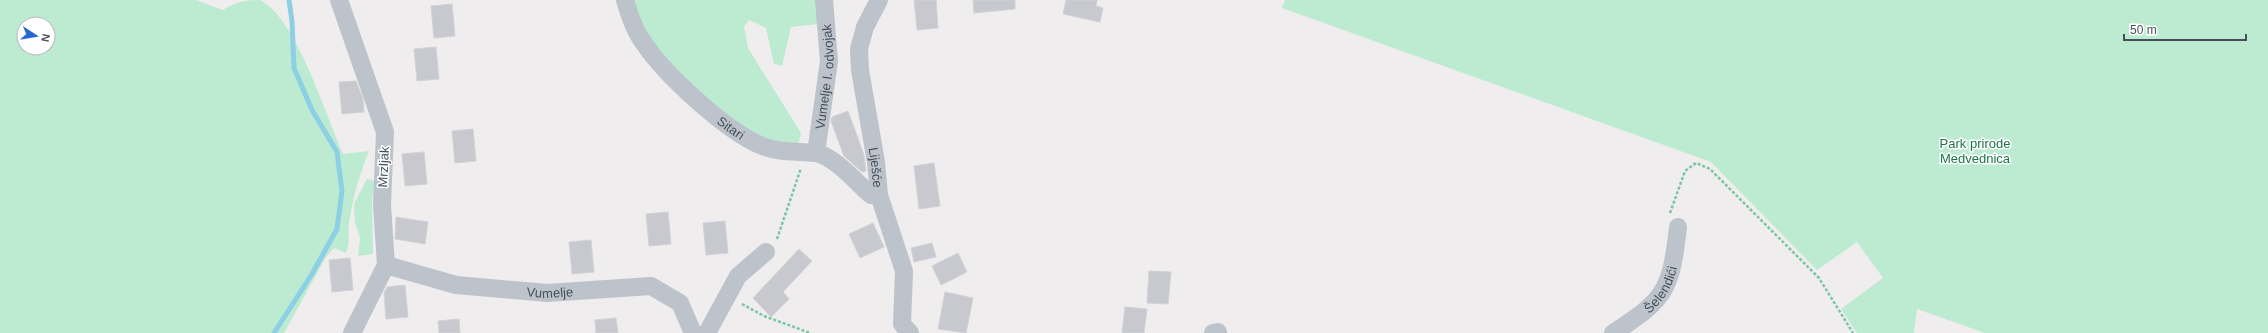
<svg xmlns="http://www.w3.org/2000/svg" width="2268" height="333" viewBox="0 0 2268 333" font-family="Arial,sans-serif">
<style>
.green{fill:#bdebd1;fill-rule:evenodd}
.lines{fill:none;stroke-linecap:round;stroke-linejoin:round}
.stream{stroke:#8dcfe5;stroke-width:5}
.building{fill:#c7c9cf;stroke:#d1d3d8}
.path{stroke:#78c6a3;stroke-width:2.5;stroke-dasharray:3 2;stroke-linecap:butt}
.street{stroke:#bcc3cb;stroke-width:18}
.labels{text-anchor:middle;stroke-width:3;stroke-linejoin:round;paint-order:stroke}
.street-label{font-size:13px;fill:#464f59;stroke:#fff}
.park-label{font-size:13px;fill:#1d744c;stroke:#fff}
</style>
<rect width="100%" height="100%" fill="#efeded"/>
<g class="green">
<path d="M 0,0 L 196,0 L 223,10 C 234,3 245,0 259,0 C 293,11 328,120 343,154 L 369,151 C 359,176 353,196 349,223 C 347,234 351,242 346,253 L 334,248 L 326,257 L 284,333 L 0,333 ZM 24,24 L 48,24 L 48,48 L 24,48 Z"/>
<polygon points="629,0 818,0 818,24 791,27 782,66 774,64 766,28 749,20 744,26 748,48 801,133 798,145 788,148 748,133 695,90 645,36"/>
<polygon points="1285,0 2268,0 2268,333 1985,333 1917,309 1914,333 1857,333 1841,309 1883,278 1857,242 1817,270 1711,162 1282,8"/>
<polygon points="367,179 376,181 372,200 373,254 358,256 360,238 355,223 354,204"/>
</g>
<g class="lines">
<polyline class="stream" points="274,333 312,274 337,229 342,191 337,152 312,110 294,68 292,21 289,0"/>
</g>
<g class="building">
<polygon points="914,0 936,0 938,28 917,30"/>
<polygon points="973,0 1015,0 1015,9 974,13"/>
<polygon points="1066,0 1097,0 1096,6 1103,8 1100,22 1063,14"/>
<polygon points="452,4 455,36 434,38 431,6"/>
<polygon points="436,47 439,79 417,81 414,49"/>
<polygon points="356,81 363,99 364,112 342,114 339,82"/>
<polygon points="848,111 864,155 866,171 862,172 844,156 831,121 832,117"/>
<polygon points="473,129 476,161 455,163 452,131"/>
<polygon points="424,152 427,184 405,186 402,154"/>
<polygon points="934,163 940,206 919,209 914,166"/>
<polygon points="668,212 671,244 649,246 646,214"/>
<polygon points="396,217 428,222 425,244 395,239"/>
<polygon points="725,221 728,253 706,255 703,223"/>
<polygon points="873,223 884,247 860,258 849,234"/>
<polygon points="591,240 594,272 572,274 569,242"/>
<polygon points="932,243 936,257 914,262 911,248"/>
<polygon points="799,249 812,261 783,292 789,299 771,317 753,298"/>
<polygon points="958,253 967,272 941,285 932,266"/>
<polygon points="350,258 353,290 332,292 329,260"/>
<polygon points="1149,271 1171,272 1168,304 1147,303"/>
<polygon points="405,285 408,317 386,319 384,293 387,287"/>
<polygon points="945,292 973,298 966,333 938,329"/>
<polygon points="1125,307 1147,309 1144,333 1122,333"/>
<polygon points="616,318 618,333 596,333 595,320"/>
<polygon points="459,319 460,333 439,333 438,321"/>
</g>
<g class="lines">
<g class="path">
<polyline points="1670,213 1685,171 1696,163 1710,169 1819,278 1853,333"/>
<polyline points="777,239 801,168"/>
<polyline points="742,304 764,316 810,333"/>
</g>
<g class="street">
<polyline points="339,0 385,132 382,205 386,265 352,333"/>
<path id="s1" d="M 625,0 C 629,14 634,30 643,42 C 665,75 726,131 762,146 C 779,153 797,151 816,153 C 834,156 857,183 871,195 L 879,195"/>
<path id="s2" d="M 879,0 L 865,27 L 859,49 L 860,70 L 876,162 L 879,195 L 904,271 L 902,324 L 910,333"/>
<path id="s3" d="M 816,153 L 829,61 L 824,0"/>
<path id="s4" d="M 386,265 L 456,285 L 547,293 L 651,286 L 680,303 L 693,333"/>
<polyline points="707,333 738,276 766,252"/>
<polyline points="1213,333 1218,332"/>
<path id="s5" d="M 1613,333 C 1667,299 1671,288 1678,227"/>
</g>
</g>
<g class="labels">
<g class="street-label">
<text dy="5" stroke="none"><textPath href="#s3" startOffset="77">Vumelje I. odvojak</textPath></text>
<text dy="5" stroke="none"><textPath href="#s1" startOffset="169">Sitari</textPath></text>
<text transform="translate(383 167) rotate(-87)" y="5">Mrzljak</text>
<text dy="5" stroke="none"><textPath href="#s2" startOffset="173">Liješće</textPath></text>
<text dy="5" stroke="none"><textPath href="#s5" startOffset="66">Šelendići</textPath></text>
<text dy="5" stroke="none"><textPath href="#s4" startOffset="167">Vumelje</textPath></text>
</g>
<g class="park-label">
<text x="1975" y="148">Park prirode<tspan x="1975" dy="15">Medvednica</tspan></text>
</g>
</g>
<g transform="translate(36 36) rotate(102)"><circle r="19" fill="#ffffff" stroke="#b5b9bd"/>
<path d="M0-3L7 15L0 10L-7 15Z" fill="#2569d1"/>
<text y="-6" font-size="11" font-weight="bold" text-anchor="middle" fill="#464f59">N</text>
</g>
<path d="M2124 34v6h122v-6" fill="none" stroke="#464f59" stroke-width="2"/>
<text x="2130" y="34" font-size="12" fill="#464f59" stroke="#ffffff" stroke-width="3" paint-order="stroke">50 m</text>
</svg>
